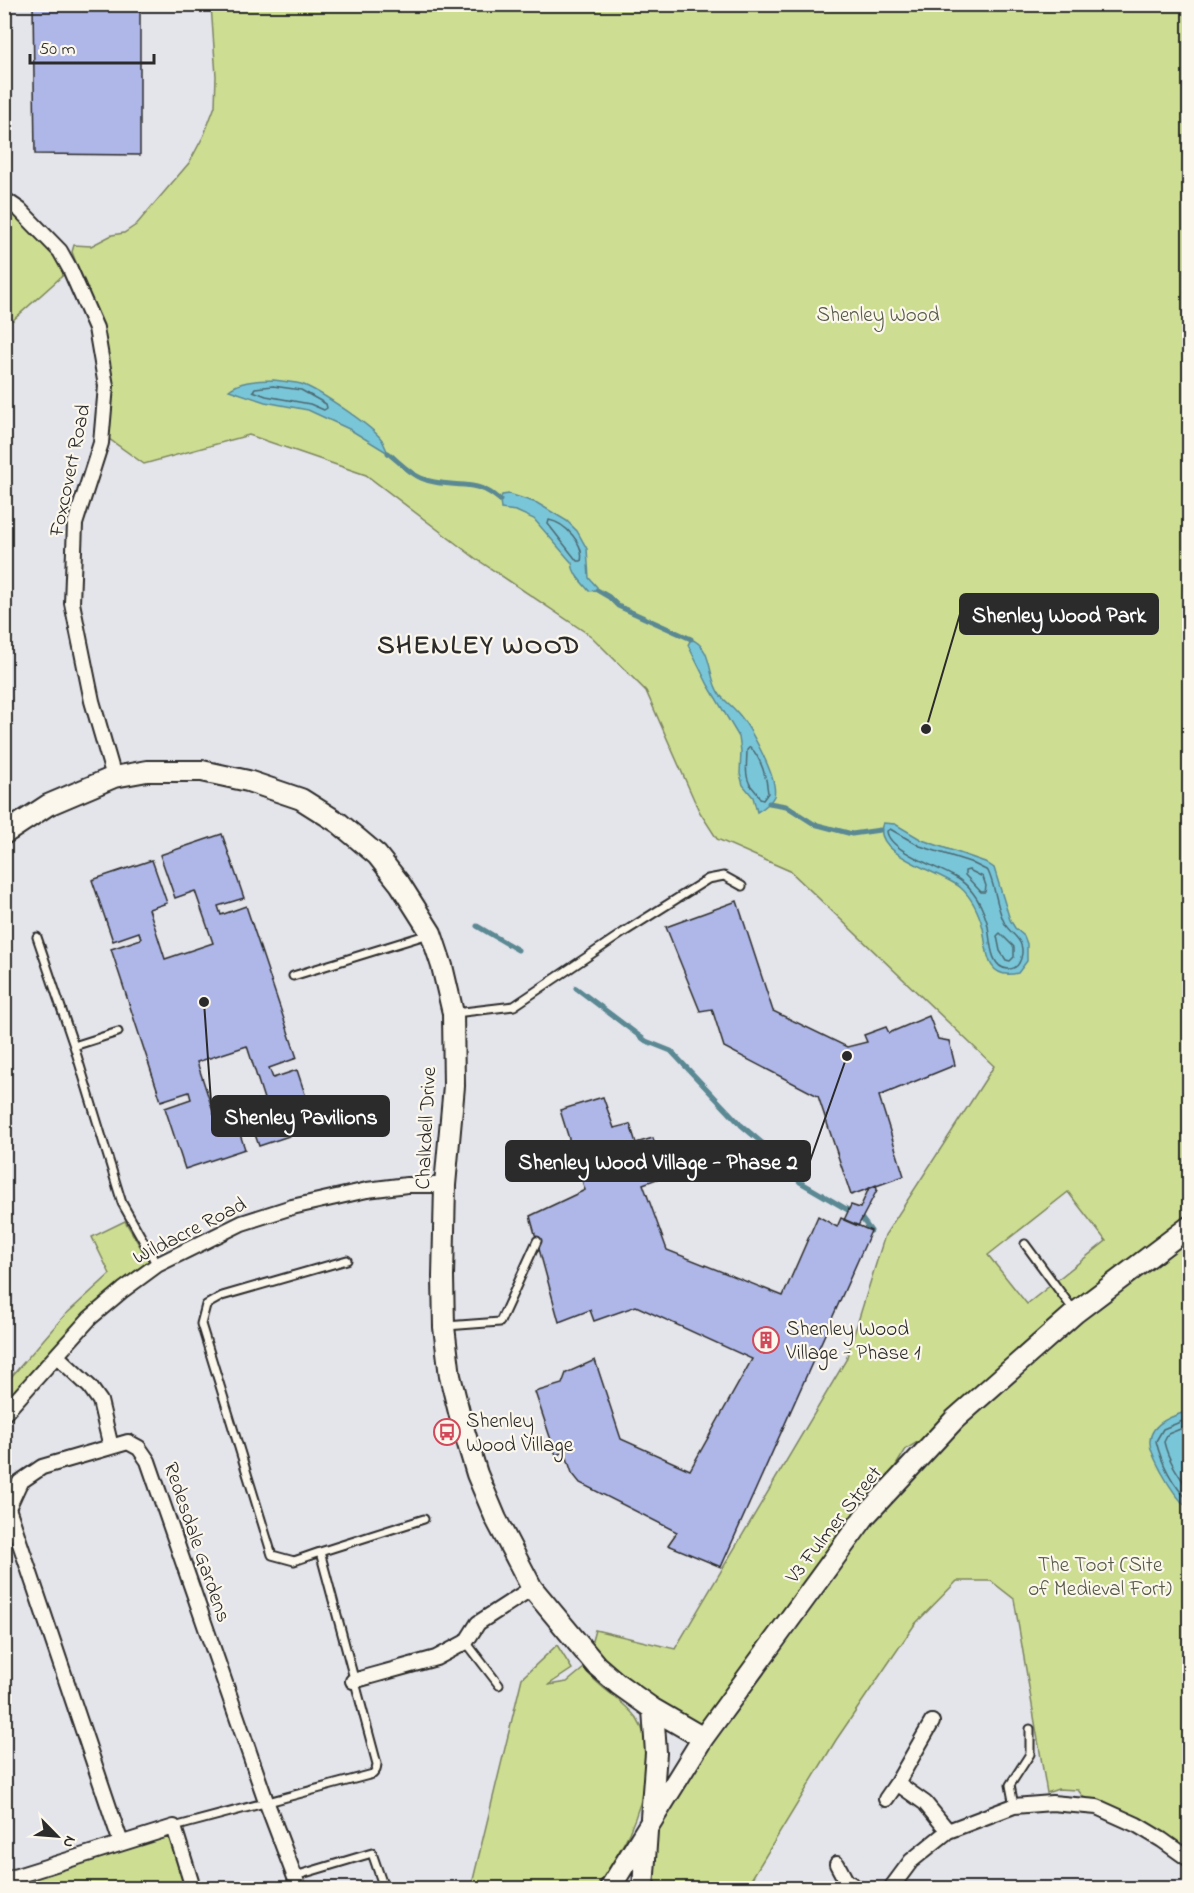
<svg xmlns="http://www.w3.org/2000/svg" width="1194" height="1893" font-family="'Indie Flower',sans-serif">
	<rect width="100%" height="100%" fill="#e4e4eb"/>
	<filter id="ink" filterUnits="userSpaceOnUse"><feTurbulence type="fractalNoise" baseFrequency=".0167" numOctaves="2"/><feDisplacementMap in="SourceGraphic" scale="12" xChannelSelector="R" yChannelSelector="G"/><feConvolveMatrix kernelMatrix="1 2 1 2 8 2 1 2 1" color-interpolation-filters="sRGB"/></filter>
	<g filter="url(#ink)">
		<path fill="#cdde92" stroke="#7c845e" stroke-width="1.5" fill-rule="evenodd" d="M211 5H1189V1226L955 1419 906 1449 866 1514 1064 1333 1189 1240V1860L1137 1825 1119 1809 1085 1799 1078 1790 1058 1789 1047 1793 1014 1599 991 1581H957L915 1624 836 1740 746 1888H643L648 1828 703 1738 588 1655 595 1630 675 1649 846 1360 885 1235 994 1066 790 871 717 839 699 811 646 691 591 636 475 558 366 475 249 435 144 464 105 436 100 325 72 252 74 245 91 246 112 235 124 233 136 225 189 163 204 135 215 106 216 76ZM1068 1192 1106 1241 1027 1304 988 1255Z
			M4 199 70 269 13 320 5 316Z
			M125 1221 153 1268 123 1290 5 1414V1384L63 1317 110 1274 92 1237Z
			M557 1645 572 1669 548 1685 567 1682 584 1668C598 1688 624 1700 637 1719 658 1751 643 1801 629 1833 620 1852 607 1871 596 1888H471L522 1678Z
			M172 1831 189 1888H5L4 1884Z"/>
		<path fill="#7ac6d9" stroke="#5a8893" stroke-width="1.5" d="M273 380C282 381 292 382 301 384 317 389 372 426 382 440 384 444 386 449 388 453L349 429 308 410 265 402 229 390C242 380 258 381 273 380Z
			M509 494 537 503 567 521 577 531 587 549 589 578 597 587V590L589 591C582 582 573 575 572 563L534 519 516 511 501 509 500 500 502 495Z
			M691 639C714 648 707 679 720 695 725 701 732 706 737 712 749 725 779 779 774 796 771 803 764 808 757 812L753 797 743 785 740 774 741 751 739 737 708 685 688 645Z
			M883 823 895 824 922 840 985 862 994 868 1010 920 1015 928 1024 936 1027 944V961L1018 973C985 981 987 949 983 928 979 913 972 898 961 888 943 872 870 855 883 823Z
			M1189 1411H1190L1189 1509C1177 1499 1169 1486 1161 1471 1157 1463 1149 1450 1150 1441 1151 1422 1175 1415 1189 1411Z"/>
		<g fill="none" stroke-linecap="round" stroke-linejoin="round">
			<path stroke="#4b6971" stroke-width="1.5" d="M273 386 301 390 326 404 327 408 324 410 310 404 266 396 253 391 255 388Z
				M549 520C565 523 585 544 581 561H577L548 524Z
				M750 747C761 757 767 779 768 793L763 800 760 799C758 793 755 791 751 786 744 776 747 762 747 750Z
				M890 829 920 846 970 862 988 871C996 888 996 907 1005 924 1009 932 1019 937 1021 945 1023 950 1022 958 1019 963 1017 967 1013 969 1008 969 988 968 991 935 987 922 984 912 980 902 973 893 968 886 961 880 953 876 937 867 888 850 887 831Z
				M969 870 983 877 986 886 985 892H981L965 875V871Z
				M1000 933 1014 947V957L1010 961 1006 960 1000 951 997 936Z
				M1190 1418 1163 1429 1156 1441C1161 1462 1173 1487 1190 1501
				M1190 1425 1168 1434 1164 1442C1168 1460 1179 1476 1190 1491"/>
			<path stroke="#5a8893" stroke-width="5" d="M388 453C398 461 409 473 421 478 442 488 469 480 489 492 493 494 497 498 500 500
				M597 590 609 597 618 606 691 639
				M769 803 786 806 814 824 852 834 880 830
				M477 926 518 950
				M576 988 646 1041 671 1051 739 1123
				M741 1125 774 1153 800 1182 848 1210
				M862 1219 871 1231"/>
		</g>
		<path fill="#aeb7e8" stroke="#2b2b2b" stroke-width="1.5" d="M33 4H140V155L35 154Z
			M222 834 244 898 218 906 221 915 246 906 297 1058 269 1068 273 1078 297 1070 316 1127 259 1146 245 1105 264 1099 247 1046 197 1062 215 1117 232 1111 245 1149 185 1169 165 1108 191 1099 189 1092 161 1101 111 949 141 939 139 932 113 941 92 880 152 860 167 903 149 909 165 959 213 943 195 891 175 898 160 855Z
			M737 901 773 1011 847 1047 867 1042 864 1035 886 1027 889 1033 929 1016 938 1039 949 1041 955 1065 879 1096 904 1176 851 1195 818 1096 724 1047 712 1009 700 1011 666 927Z
			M603 1097 614 1128 630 1124 636 1143 653 1138 665 1176 643 1184 667 1250 783 1296 818 1216 837 1227 841 1218 871 1231 721 1567 668 1545 677 1532 580 1483 572 1473 565 1452 556 1455 535 1392 562 1384 566 1373 595 1360 621 1439 690 1470 752 1359 636 1306 594 1321 590 1310 559 1322 530 1216 585 1190 560 1110Z
			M876 1185 877 1190 858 1226 844 1220 851 1205 860 1208 869 1188Z"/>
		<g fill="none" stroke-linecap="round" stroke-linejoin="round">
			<defs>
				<path id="lane" d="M37 937 74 1046
					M293 976 429 934
					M455 1013 514 1006 624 932 708 879 724 876 742 886
					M118 1032 74 1046 122 1203 157 1265
					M1025 1244 1075 1312
					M446 1326 500 1322 537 1241
					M320 1552 424 1519
					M466 1642 499 1685
					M1014 1806 1010 1785 1030 1754V1729
					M174 1827 373 1774 376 1770 377 1764 320 1552 294 1561 272 1555 201 1324 206 1305 222 1296 347 1260
					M295 1876 372 1853 384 1888"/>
				<path id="street" d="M4 199 20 210 60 251 70 269 96 328 106 386 101 443 75 524 72 603 92 701 114 777
					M57 1356 90 1387 100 1401 111 1447
					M4 1414 90 1318 123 1290 157 1265 242 1223 292 1207 367 1190 407 1185H445
					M353 1681 436 1658 466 1642 478 1623 532 1588
					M897 1783 932 1722
					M886 1799 897 1783 925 1803 948 1831
					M121 1843 8 1508 20 1482 42 1467 128 1442 139 1448 148 1461 266 1801 299 1888
					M837 1864 846 1881 857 1888
					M4 1880 174 1827 193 1888
					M891 1888 911 1861 948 1831 1014 1806 1052 1803 1097 1807 1137 1825 1162 1840 1190 1860"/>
				<path id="secondary" d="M4 834 48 805 114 777 147 771H202L248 781 301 799 339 823 377 855 400 884 431 933 442 966 453 1013 454 1086 445 1185 443 1277 444 1327 450 1376 462 1424 477 1474 496 1519 532 1588 596 1665 618 1684 653 1709 703 1738
					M651 1818 656 1753 653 1709
					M610 1888 703 1738 865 1516 955 1419 1075 1313 1190 1226
					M643 1888 647 1831"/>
			</defs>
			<use href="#lane" stroke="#2b2b2b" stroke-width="11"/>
			<use href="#street" stroke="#2b2b2b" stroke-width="18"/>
			<use href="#secondary" stroke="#2b2b2b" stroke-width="24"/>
			<use href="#lane" stroke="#fbf7ec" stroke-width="7"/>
			<use href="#street" stroke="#fbf7ec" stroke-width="14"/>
			<use href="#secondary" stroke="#fbf7ec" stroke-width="20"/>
		</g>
	</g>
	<defs>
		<symbol id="building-ring" viewBox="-11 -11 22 22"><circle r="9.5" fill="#fbf7ec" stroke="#d1495b" stroke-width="1.5"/><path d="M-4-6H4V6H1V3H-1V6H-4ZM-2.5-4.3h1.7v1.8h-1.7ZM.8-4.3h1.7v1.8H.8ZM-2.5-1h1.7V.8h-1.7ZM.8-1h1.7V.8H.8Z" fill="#d1495b"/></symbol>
		<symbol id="bus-ring" viewBox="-11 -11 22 22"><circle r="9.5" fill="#fbf7ec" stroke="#d1495b" stroke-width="1.5"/><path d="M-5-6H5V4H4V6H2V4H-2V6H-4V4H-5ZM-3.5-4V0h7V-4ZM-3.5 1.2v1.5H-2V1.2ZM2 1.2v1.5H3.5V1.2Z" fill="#d1495b"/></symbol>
	</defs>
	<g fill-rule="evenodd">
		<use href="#building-ring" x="751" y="1325" width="30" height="30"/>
		<use href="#bus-ring" x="432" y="1417" width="30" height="30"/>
	</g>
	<g text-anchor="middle" stroke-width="4.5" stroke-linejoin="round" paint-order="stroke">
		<g font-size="21" fill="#545845" stroke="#fbf7ec">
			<text x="878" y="321">Shenley Wood</text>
			<text x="1100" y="1571">The Toot (Site<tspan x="1100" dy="24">of Medieval Fort)</tspan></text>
		</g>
		<g font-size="21" fill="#2b2b2b" stroke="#fbf7ec">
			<text transform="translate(69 470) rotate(-78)" y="7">Foxcovert Road</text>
			<text transform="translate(425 1128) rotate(-87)" y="7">Chalkdell Drive</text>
			<text transform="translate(189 1230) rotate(-27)" y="7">Wildacre Road</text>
			<text transform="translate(833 1524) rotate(-52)" y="7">V3 Fulmer Street</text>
			<text transform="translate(198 1542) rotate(71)" y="7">Redesdale Gardens</text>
		</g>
		<g font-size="21" fill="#2b2b2b" stroke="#fbf7ec" text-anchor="start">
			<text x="786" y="1335">Shenley Wood<tspan x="786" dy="24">Village - Phase 1</tspan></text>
			<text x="466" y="1427">Shenley<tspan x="466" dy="24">Wood Village</tspan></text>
		</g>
		<g font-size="27" font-weight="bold" letter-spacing="1.5" fill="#2b2b2b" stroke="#fbf7ec">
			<text x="479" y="653">SHENLEY WOOD</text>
		</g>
	</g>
	<path fill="none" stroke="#2b2b2b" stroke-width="2" d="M926 729L960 614M204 1002L212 1116M847 1056L810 1161"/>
	<g fill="#2b2b2b" stroke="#fbf7ec" stroke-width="2">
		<circle cx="926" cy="729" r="6"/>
		<circle cx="204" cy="1002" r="6"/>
		<circle cx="847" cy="1056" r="6"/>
	</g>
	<g fill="#2b2b2b" stroke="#2b2b2b" stroke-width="2">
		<rect x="960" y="594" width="198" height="40" rx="6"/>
		<rect x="212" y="1096" width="177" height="40" rx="6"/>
		<rect x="506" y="1141" width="304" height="40" rx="6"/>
	</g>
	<g font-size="22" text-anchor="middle" font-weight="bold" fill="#fff">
		<text x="1059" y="622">Shenley Wood Park</text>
		<text x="301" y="1124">Shenley Pavilions</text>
		<text x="658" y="1169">Shenley Wood Village - Phase 2</text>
	</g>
	<rect width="1194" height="1893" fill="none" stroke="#fbf7ec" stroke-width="24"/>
	<rect x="12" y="12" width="1170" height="1869" fill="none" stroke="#2b2b2b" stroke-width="2" filter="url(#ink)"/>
	<g transform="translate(57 1836) rotate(115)" stroke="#fbf7ec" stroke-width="4.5" paint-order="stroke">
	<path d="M0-4.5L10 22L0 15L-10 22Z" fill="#2b2b2b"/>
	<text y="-9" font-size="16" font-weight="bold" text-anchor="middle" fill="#2b2b2b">N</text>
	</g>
	<path d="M30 54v9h124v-9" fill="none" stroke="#2b2b2b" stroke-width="3"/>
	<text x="39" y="54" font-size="18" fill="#2b2b2b" stroke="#fbf7ec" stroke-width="4.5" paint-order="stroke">50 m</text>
</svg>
